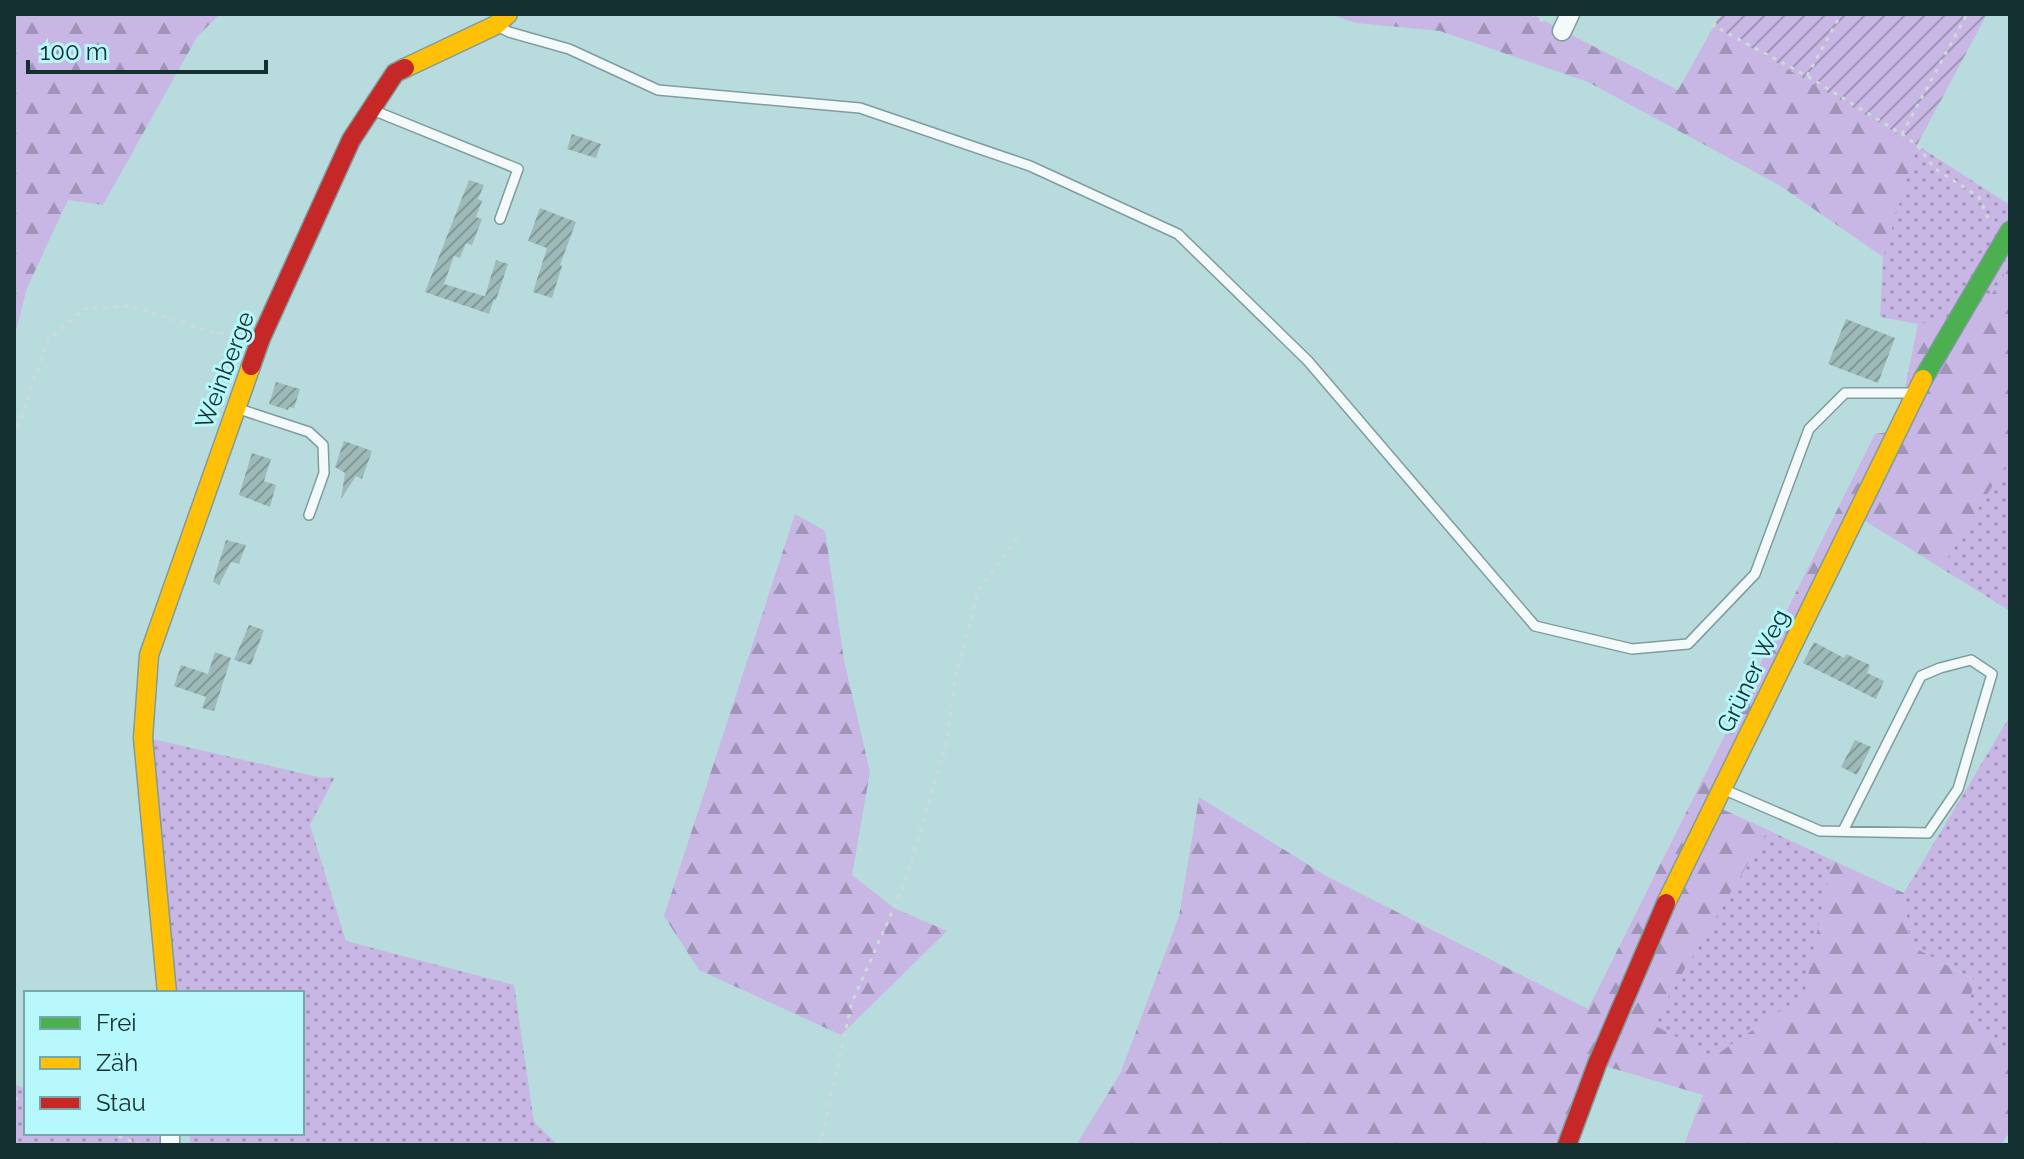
<svg xmlns="http://www.w3.org/2000/svg" width="2024" height="1159" font-family="Raleway,sans-serif">
	<defs>
		<pattern id="grass-dots" width="8" height="8" patternUnits="userSpaceOnUse" patternTransform="scale(2)"><rect width="8" height="8" fill="#c8b6e4"/><path d="M2 2h.1M6 6h.1" fill="none" stroke="#a194b9" stroke-width="1.8" stroke-linecap="round"/></pattern>
		<pattern id="forest-firs" width="22" height="20" patternUnits="userSpaceOnUse" patternTransform="scale(2)"><rect width="22" height="20" fill="#c8b6e4"/><path d="M5 1l3.5 6h-7zM16 11l3.5 6h-7z" fill="#a194b9"/></pattern>
		<pattern id="garden-furrows" width="10" height="10" patternUnits="userSpaceOnUse" patternTransform="scale(2)"><rect width="10" height="10" fill="#c8b6e4"/><path d="M-1 1l2-2M0 10L10 0M9 11l2-2" fill="none" stroke="#a194b9"/></pattern>
		<pattern id="building-hatch" width="6" height="6" patternUnits="userSpaceOnUse" patternTransform="scale(2)"><rect width="6" height="6" fill="#9ebab8"/><path d="M-1 1l2-2M0 6l6-6M5 7l2-2" fill="none" stroke="#809896"/></pattern>
	</defs>
	<rect width="100%" height="100%" fill="#b8dcde"/>
	<path fill="url(#grass-dots)" d="M1917 145 2010 205V266L1975 320 1918 324 1880 317 1883 257Z
		M2010 458V611L1941 568Z
		M2010 716V1052L1966 1021 1973 979 1910 945 1904 893Z
		M139 736 323 778 335 777 310 825 346 941 514 985 534 1122 558 1145H191L189 1133H302V993H172Z
		M1768 830 1832 860 1805 995 1713 1057 1652 1024Z
		M14 1084 26 1089V1133H149L178 1145H14Z"/>
	<path fill="url(#forest-firs)" d="M14 14H220L197 37 103 205 68 200 27 288 14 338Z
		M1330 14H1531L1678 90 1714 26 1917 145 1883 257 1779 185 1588 82 1440 31 1356 23Z
		M2010 266V458L1941 568 1862 519 1722 809 1768 830 1652 1024 1713 1057 1804 995 1832 860 1904 893 1910 945 1974 980 1966 1021 2010 1052V1131L2001 1145H1684L1703 1095 1598 1064 1561 1145H1083L1078 1142 1121 1072 1179 916 1199 797 1328 877 1588 1009 1875 434 1896 431 1918 324 1975 320Z
		M795 514 825 531 844 660 870 772 852 875 894 908 947 931 841 1035 699 970 664 916Z"/>
	<path fill="url(#garden-furrows)" d="M1720 14H1987L1917 145 1714 26Z"/>
	<path fill="url(#building-hatch)" d="M572 134 601 144 596 158 567 149Z
		M469 180 484 185 478 199 482 201 476 217 482 219 472 245 466 243 460 258 454 256 444 284 494 299 489 314 425 292Z
		M540 208 576 222 560 265 562 266 552 298 533 292 547 248 528 241Z
		M496 260 508 264 496 300 485 296Z
		M1846 319 1895 338 1878 383 1828 364Z
		M276 382 300 389 294 408 289 407 288 410 269 404Z
		M344 441 372 451 362 479 356 476 341 499 345 473 335 467Z
		M252 453 271 459 264 481 276 485 270 507 239 495Z
		M226 540 246 545 239 564 231 562 219 585 213 582Z
		M249 625 264 630 251 665 234 660Z
		M1814 642 1844 658 1846 654 1870 665 1867 673 1884 681 1876 699 1803 663Z
		M215 652 231 658 214 711 202 708 206 697 174 686 181 665 208 674Z
		M1855 740 1871 747 1857 775 1841 767Z"/>
	<g fill="none" stroke-linecap="round" stroke-linejoin="round">
		<defs>
			<path id="lane" d="M499 27 509 32 569 49 658 90 860 108 1030 166 1178 234 1308 361 1535 626 1632 649 1688 644 1755 574 1809 429 1845 393H1912
				M375 111 518 169 500 219
				M239 409 309 432 323 445 324 473 309 515
				M1725 790 1820 831 1928 833 1958 789 1992 674 1971 660 1940 668 1921 676 1843 831"/>
			<path id="street" d="M1562 31 1570 14
				M170 1133V1145"/>
			<path id="fast" d="M1923 379 2010 231"/>
			<path id="slow" d="M405 68 496 25 508 14
				M1666 903 1923 379
				M167 993 143 738 149 655 251 366"/>
			<path id="jam" d="M251 366 261 338 351 140 395 73 405 68
				M1567 1145 1597 1064 1666 903"/>
		</defs>
		<use href="#lane" stroke="#7f9c9e" stroke-width="12"/>
		<use href="#street" stroke="#7f9c9e" stroke-width="21"/>
		<use href="#fast" stroke="#7f9c9e" stroke-width="21"/>
		<use href="#slow" stroke="#7f9c9e" stroke-width="21"/>
		<use href="#jam" stroke="#7f9c9e" stroke-width="21"/>
		<path stroke="#cdd9da" stroke-width="3" stroke-dasharray="4 6" stroke-linecap="butt" d="M1531 14 1548 24
			M1720 14 1714 26 1807 76 1902 134 1917 145 1934 168 1979 197 1987 216 1993 222
			M1807 76 1841 14
			M1902 134 1967 14
			M14 437 48 340 84 309 130 306 212 332 241 335
			M14 1098 26 1102
			M109 1133 142 1145
			M820 1145 852 1002 904 885 947 742 955 680 978 591 1019 535"/>
		<use href="#lane" stroke="#f4fafa" stroke-width="9"/>
		<use href="#street" stroke="#f4fafa" stroke-width="18"/>
		<use href="#fast" stroke="#4caf50" stroke-width="18"/>
		<use href="#slow" stroke="#ffc107" stroke-width="18"/>
		<use href="#jam" stroke="#c62828" stroke-width="18"/>
	</g>
	<g text-anchor="middle" stroke-width="6" stroke-linejoin="round" paint-order="stroke">
		<g font-size="24" fill="#153031" stroke="#b6f8fb">
			<text transform="translate(225 370) rotate(-69)" y="8">Weinberge</text>
			<text transform="translate(1753 671) rotate(-64)" y="8">Grüner Weg</text>
		</g>
	</g>
	<rect width="2024" height="1159" fill="none" stroke="#153031" stroke-width="32"/>
	<rect x="24" y="991" width="280" height="144" fill="#b6f8fb" stroke="#76a8aa" stroke-width="2"/>
	<rect x="40" y="1017" width="40" height="12" fill="#4caf50" stroke="#76a8aa" stroke-width="2"/>
	<text x="96" y="1031" font-size="24" fill="#153031">Frei</text>
	<rect x="40" y="1057" width="40" height="12" fill="#ffc107" stroke="#76a8aa" stroke-width="2"/>
	<text x="96" y="1071" font-size="24" fill="#153031">Zäh</text>
	<rect x="40" y="1097" width="40" height="12" fill="#c62828" stroke="#76a8aa" stroke-width="2"/>
	<text x="96" y="1111" font-size="24" fill="#153031">Stau</text>
	<path d="M28 60v12h238v-12" fill="none" stroke="#153031" stroke-width="4"/>
	<text x="40" y="60" font-size="24" fill="#153031" stroke="#b6f8fb" stroke-width="6" paint-order="stroke">100 m</text>
</svg>
